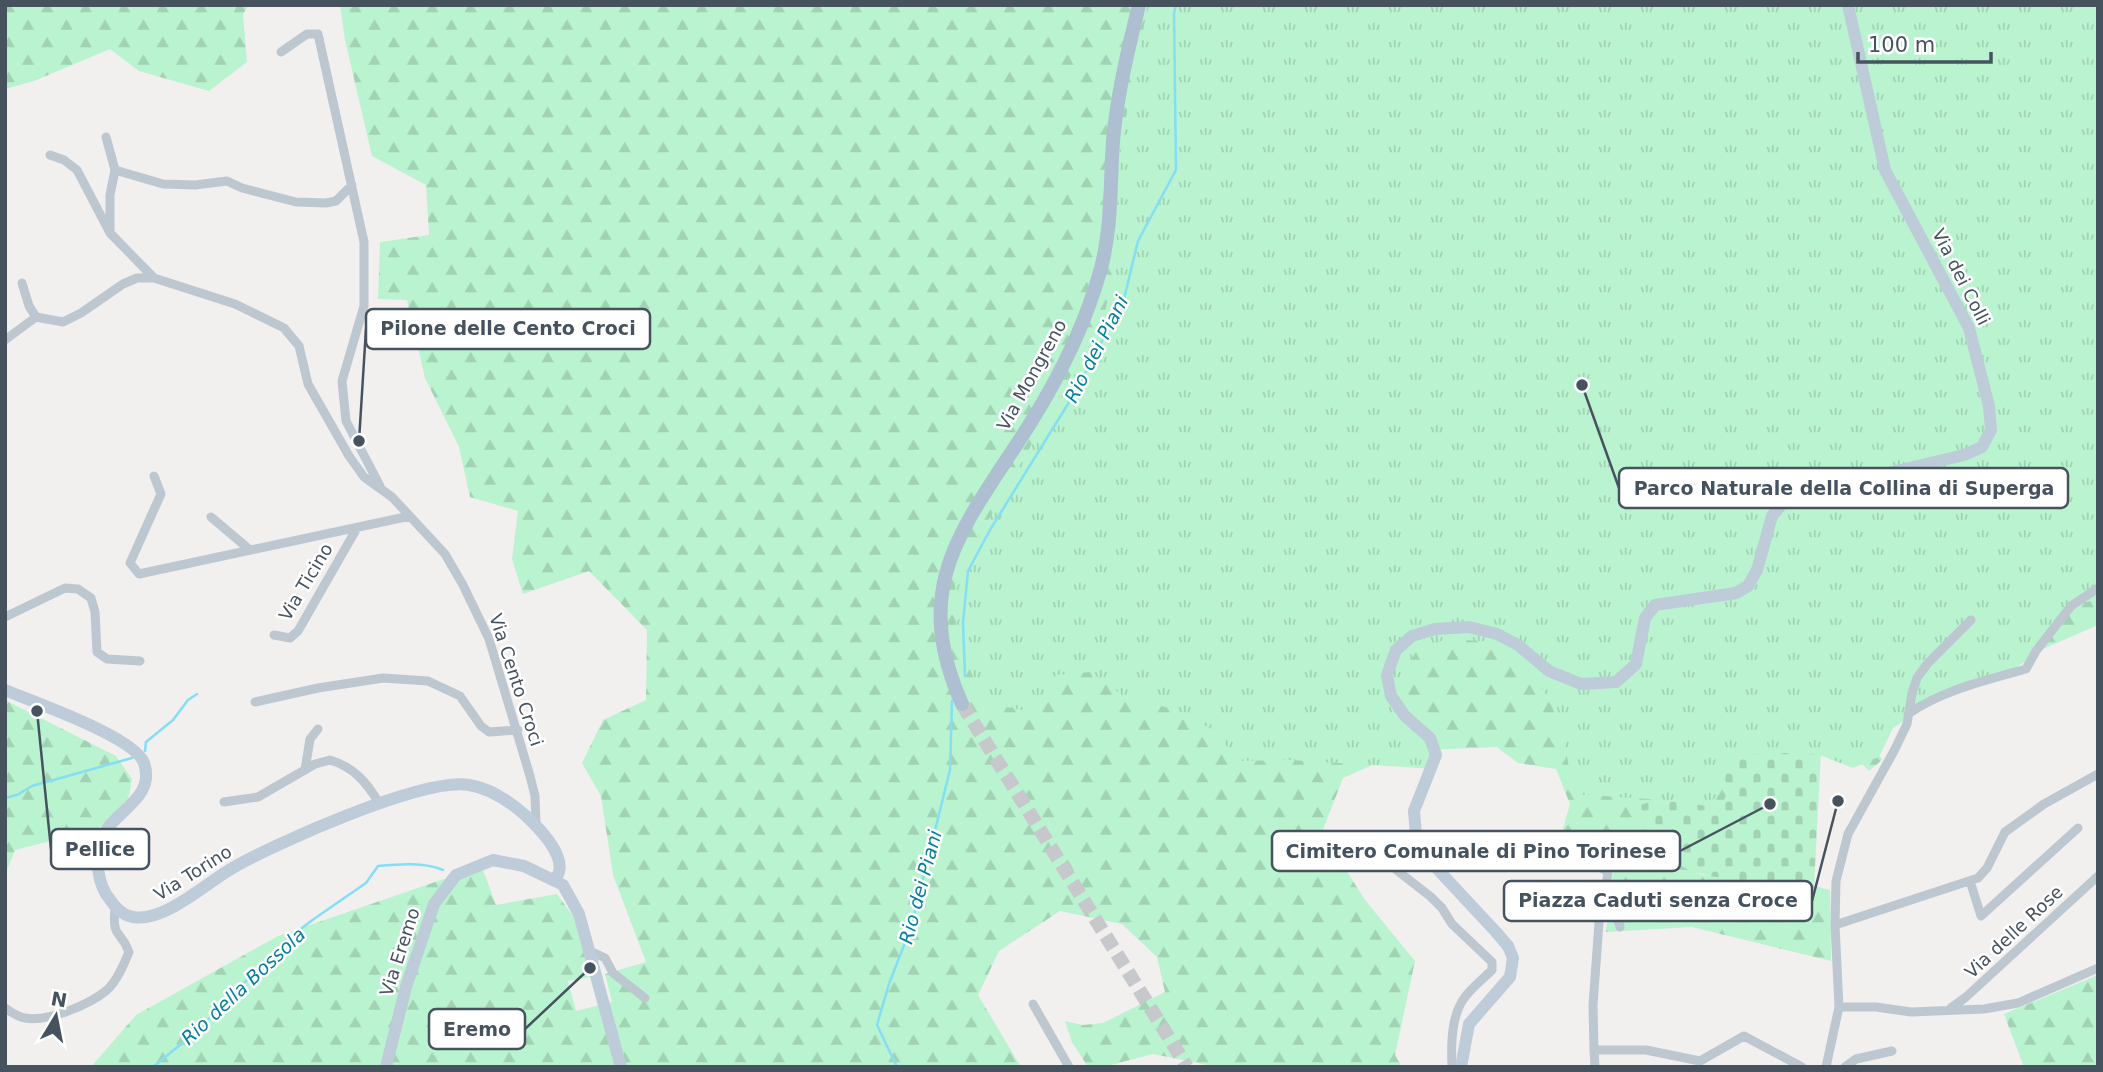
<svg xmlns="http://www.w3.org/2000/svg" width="2103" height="1072" font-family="'DejaVu Sans',sans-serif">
	<defs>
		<pattern id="forest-firs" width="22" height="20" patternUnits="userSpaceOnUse" patternTransform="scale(1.75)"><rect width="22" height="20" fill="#baf3cf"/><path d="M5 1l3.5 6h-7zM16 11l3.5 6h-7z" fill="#a1d2b4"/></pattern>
		<pattern id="cemetery-stones" width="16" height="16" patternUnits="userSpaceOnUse" patternTransform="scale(1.75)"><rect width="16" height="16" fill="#baf3cf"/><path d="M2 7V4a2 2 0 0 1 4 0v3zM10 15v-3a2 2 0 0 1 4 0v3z" fill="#a1d2b4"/></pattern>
		<pattern id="park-tufts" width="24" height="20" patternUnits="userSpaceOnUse" patternTransform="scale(1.75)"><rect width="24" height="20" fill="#baf3cf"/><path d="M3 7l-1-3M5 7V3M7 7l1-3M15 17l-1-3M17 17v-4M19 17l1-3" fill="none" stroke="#a1d2b4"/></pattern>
	</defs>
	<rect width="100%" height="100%" fill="#f2efef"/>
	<path fill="url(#forest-firs)" d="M5 5H249L243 14 247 62 209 91 139 71 110 49 34 81 5 89Z
		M340 5H2098V625L1946 691 1862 721 1882 760 1869 771 1848 749 1821 752 1720 782 1727 794 1720 808 1655 801 1641 832 1666 845 1679 864 1702 875 1814 886 1830 890 1831 961 1692 927 1606 932 1613 870 1581 859 1559 843 1570 804 1556 769 1518 763 1497 747 1404 751 1343 778 1322 832 1365 900 1415 961 1395 1055 1402 1067H1217L1153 1054 1103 1067H1088L1072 1042 1065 1021 1083 1025 1103 1023 1165 992 1157 957 1122 924 1060 911 999 951 978 995 1021 1067H91L136 1015 278 936 441 880 483 870 496 905 557 894 575 919 590 977 568 981 576 1011 612 1002 605 974 646 962 613 875 601 796 582 763 603 720 646 700 647 630 589 571 523 594 512 559 518 511 470 497 459 447 425 378 407 300 378 299 380 242 429 235 426 185 372 156 345 40Z
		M5 700 116 756 132 779 128 800 98 829 15 850 5 875Z
		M2098 975V1067H2024L2004 1014Z"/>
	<path fill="url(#cemetery-stones)" d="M1717 741 1821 752 1814 886C1783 883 1702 882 1680 865 1673 859 1671 848 1663 843 1649 834 1632 831 1635 810 1648 793 1699 806 1720 808L1727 794 1720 782Z"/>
	<path fill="url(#park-tufts)" d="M1148 5H2098V600L2073 604 2026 661 2003 676 1942 696 1893 728 1879 757 1853 768 1817 754 1784 753 1741 755 1726 770 1722 790 1710 803 1573 794 1565 743 1551 703 1527 664 1502 643 1453 639 1424 644 1401 670 1402 706 1429 732 1435 769 1290 760 1240 761 1211 729 1179 711 1122 695 1091 672 1056 675 1040 699 1028 711 983 703 956 633 955 579 1103 319 1116 268 1118 171 1126 117Z"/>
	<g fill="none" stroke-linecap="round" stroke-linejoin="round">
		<path stroke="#84def4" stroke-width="2.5" d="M965 676 963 623 968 571 990 530 1076 391 1124 299 1138 241 1176 170 1174 13 1176 5
			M145 751 146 742 173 720 188 700 197 694
			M5 798 17 795 32 786 132 758
			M153 1067 196 1032 283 943 311 921 366 883 378 866C399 864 424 862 443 870
			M897 1067 877 1025 889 984 911 927 950 770 952 701"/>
		<path stroke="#c7c8cb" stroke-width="14" stroke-dasharray="14 7" stroke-linecap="butt" d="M962 704 1187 1067"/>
		<path stroke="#bcc7d0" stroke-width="9" d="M281 52 307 34H318L364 242V306L342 381 346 421 380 486
			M106 137 115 170
			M50 155 64 160 77 170 110 233 154 278 235 304 284 328 299 346 308 384 349 456 364 477 392 497 445 554 463 585 489 639 530 776 535 796 536 824
			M110 231V195L115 170 163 184 195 185 227 181 242 188 296 202 326 203 336 201 352 185
			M22 283 29 306 36 317 63 322 81 313 123 284 137 278H154
			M5 340 36 317
			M154 476 161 494 130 563 139 574 410 516
			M211 517 250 550
			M5 617 65 588 78 589 91 598 95 612 97 652 107 659 140 661
			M274 635 290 638 298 631 357 528
			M255 702 318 688 383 678 428 681 460 696 481 726 489 732 518 730
			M1908 714C1943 690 1986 680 2026 669L2036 651 2071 606 2098 588
			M305 770 310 739 318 729
			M224 802 258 797 315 764 330 760C354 767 367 783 379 803
			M1555 842 1569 854 1608 871 1604 903
			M1385 861 1431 897 1442 908 1452 924 1492 962V970C1483 979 1472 987 1465 997 1451 1015 1451 1045 1452 1067
			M1970 881 1981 916 2078 828
			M1835 925 1978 878 1987 868 2005 832 2044 804 2098 774
			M590 951 605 958 613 973 645 998
			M1033 1004 1069 1067
			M1839 1007H1876L1911 1012 1984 1009 2018 1003 2098 968
			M5 1008C11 1012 18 1017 25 1018 48 1022 89 1005 107 990 117 981 124 964 129 952 120 928 112 940 115 908
			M1951 1008 1966 997 2098 876
			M1594 1050 1593 1005 1600 909 1604 903H1610L1615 909 1620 927
			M1595 1067 1594 1050H1646L1700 1061 1744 1036 1802 1067
			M1826 1067 1839 1007 1835 925 1836 881 1848 834 1894 751 1907 724 1912 693 1917 678 1928 663 1971 620
			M1845 1067 1856 1059 1892 1051"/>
		<path stroke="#becbd8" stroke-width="12" d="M5 690C33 702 135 737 144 763 154 792 127 806 111 824 95 842 94 873 106 894 113 904 120 915 133 917 163 923 205 884 231 869 273 844 424 777 469 785 490 788 509 801 525 815 537 826 564 853 559 872 558 875 556 877 555 881L563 885
			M563 885 579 914 621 1067
			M386 1067 406 987 434 904 456 875 493 860 524 866 555 881
			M1461 1067 1469 1024 1510 977 1513 958 1508 946 1496 932 1429 860 1416 835 1414 811 1436 755 1430 738 1405 716 1391 696 1387 675 1396 650 1412 636 1435 629 1469 627 1497 634 1518 645 1549 671 1581 684 1616 682 1636 664 1645 618 1655 605 1736 593 1748 586 1757 570 1772 516 1782 504 1863 479 1964 455 1982 447 1991 430 1989 406 1969 328 1885 170 1848 5"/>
		<path stroke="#adbfd1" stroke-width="14" d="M962 704C907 580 968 523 1031 422 1061 374 1086 323 1101 268 1112 227 1110 183 1113 141 1117 95 1128 50 1139 5"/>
	</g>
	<g text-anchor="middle" stroke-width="5" stroke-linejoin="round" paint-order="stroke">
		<g font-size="18" fill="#46535f" stroke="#fff">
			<text transform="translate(1961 277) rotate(63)" y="6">Via dei Colli</text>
			<text transform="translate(1032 375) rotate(-61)" y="6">Via Mongreno</text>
			<text transform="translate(306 582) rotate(-59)" y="6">Via Ticino</text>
			<text transform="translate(516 680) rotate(72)" y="6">Via Cento Croci</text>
			<text transform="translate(193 873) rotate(-32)" y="6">Via Torino</text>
			<text transform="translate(2014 932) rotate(-43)" y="6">Via delle Rose</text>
			<text transform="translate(400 952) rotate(-72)" y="6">Via Eremo</text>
		</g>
		<g font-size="19" font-style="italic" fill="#03809e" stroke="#fff">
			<text transform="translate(1096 349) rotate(-63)" y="7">Rio dei Piani</text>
			<text transform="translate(920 887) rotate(-75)" y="7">Rio dei Piani</text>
			<text transform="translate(243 986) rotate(-43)" y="7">Rio della Bossola</text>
		</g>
	</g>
	<path fill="none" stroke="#46535f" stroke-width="2.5" d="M359 441L366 329M1582 385L1619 488M37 711L51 849M1770 804L1680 851M1838 801L1812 901M590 968L525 1029"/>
	<g fill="#46535f" stroke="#fff" stroke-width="2.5">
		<circle cx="359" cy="441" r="7"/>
		<circle cx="1582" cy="385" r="7"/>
		<circle cx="37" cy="711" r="7"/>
		<circle cx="1770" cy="804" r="7"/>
		<circle cx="1838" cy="801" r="7"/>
		<circle cx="590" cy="968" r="7"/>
	</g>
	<g fill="#fff" stroke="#46535f" stroke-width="2.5">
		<rect x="366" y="309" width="284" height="40" rx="7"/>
		<rect x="1619" y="468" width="449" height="40" rx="7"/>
		<rect x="51" y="829" width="98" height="40" rx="7"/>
		<rect x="1272" y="831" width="408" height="40" rx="7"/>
		<rect x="1504" y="881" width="308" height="40" rx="7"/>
		<rect x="429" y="1009" width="96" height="40" rx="7"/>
	</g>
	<g font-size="19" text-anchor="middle" font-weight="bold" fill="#46535f">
		<text x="508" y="335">Pilone delle Cento Croci</text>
		<text x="1844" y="495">Parco Naturale della Collina di Superga</text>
		<text x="100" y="856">Pellice</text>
		<text x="1476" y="858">Cimitero Comunale di Pino Torinese</text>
		<text x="1658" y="907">Piazza Caduti senza Croce</text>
		<text x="477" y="1036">Eremo</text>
	</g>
	<rect width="2103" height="1072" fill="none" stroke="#46535f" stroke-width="14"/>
	<g transform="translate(56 1016) rotate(10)" stroke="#ffffff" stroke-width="5" paint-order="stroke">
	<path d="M0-5L12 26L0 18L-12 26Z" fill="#46535f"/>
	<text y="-10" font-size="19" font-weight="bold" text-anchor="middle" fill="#46535f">N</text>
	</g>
	<path d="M1858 52v10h133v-10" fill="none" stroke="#46535f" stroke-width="3.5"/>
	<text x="1868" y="52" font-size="21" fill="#46535f" stroke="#ffffff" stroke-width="5" paint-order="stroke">100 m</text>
</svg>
